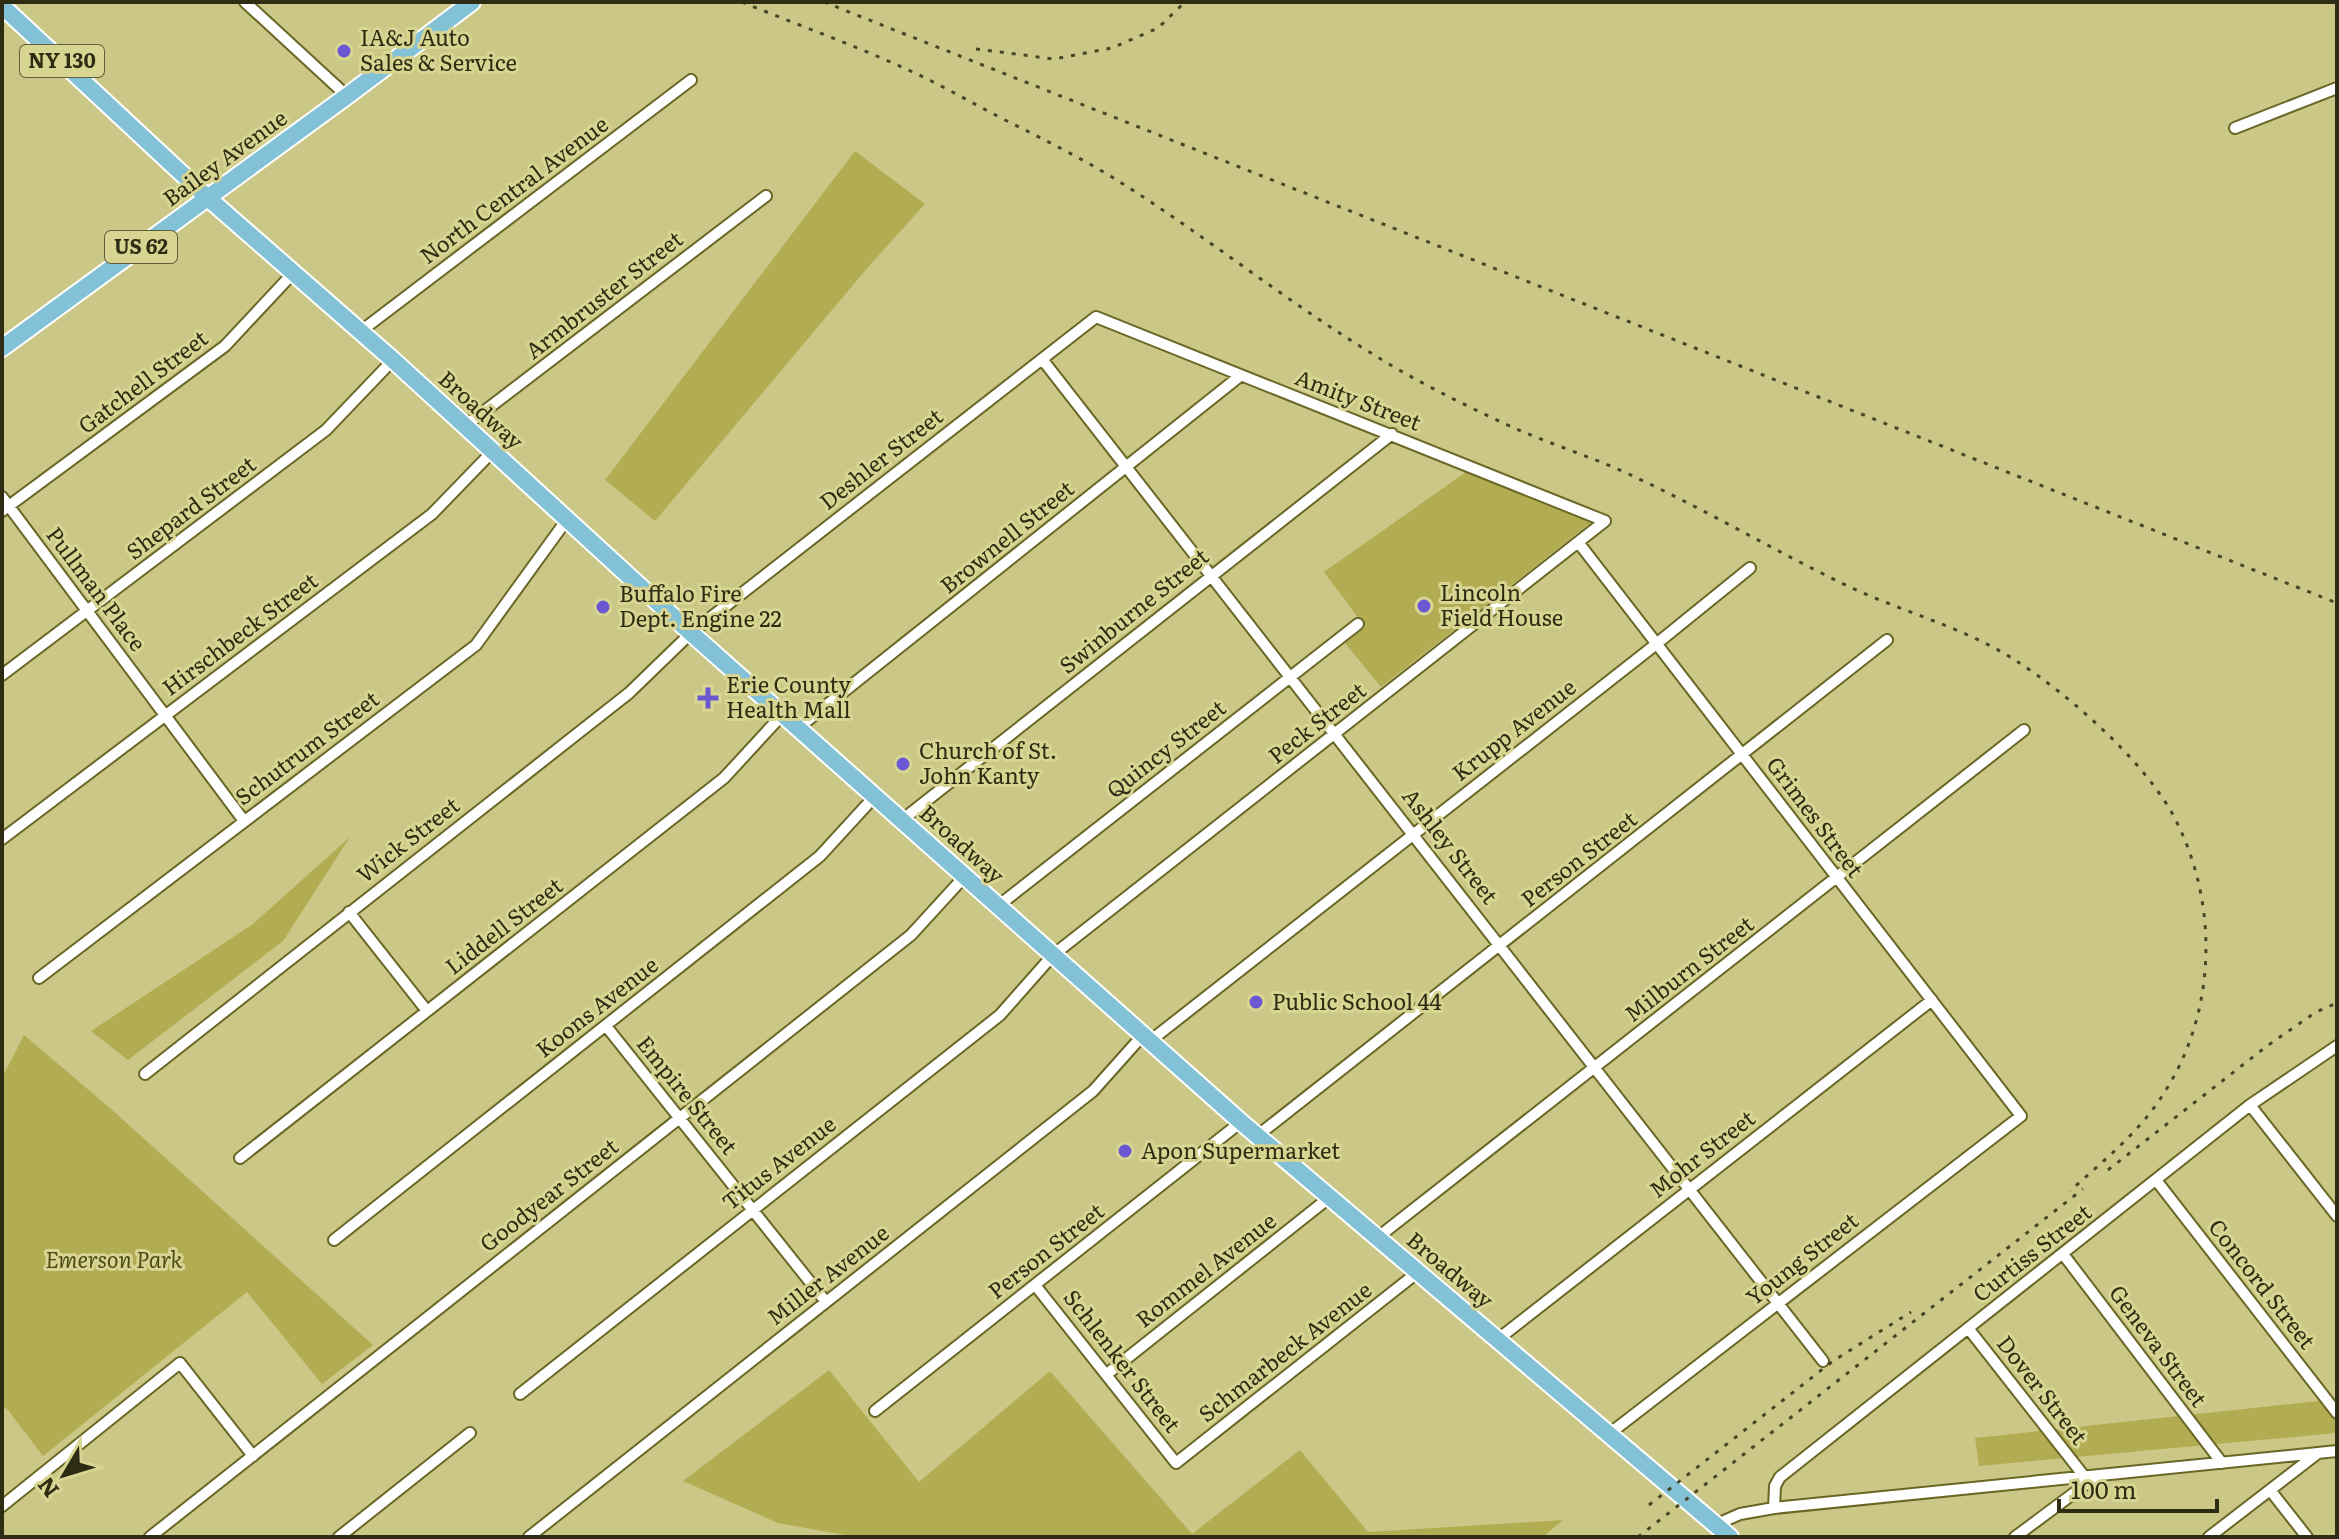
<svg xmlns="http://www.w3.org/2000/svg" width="2339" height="1539" font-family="Literata,serif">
	<rect width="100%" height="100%" fill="#cbc887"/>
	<path fill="#b2ad53" d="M855 151 925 204 869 266 655 521 605 480Z
		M1466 472 1593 521 1381 687 1345 643 1365 627 1324 572Z
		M350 837 283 941 128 1060 91 1031 253 924Z
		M24 1035 111 1109 373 1345 322 1384 247 1292 43 1456 7 1409 2 1407V1078Z
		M829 1370 919 1482 1050 1371 1192 1534 1300 1450 1368 1532 1563 1520 1543 1537H856L778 1523 683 1481Z
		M2337 1399V1433L1979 1466 1975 1438Z"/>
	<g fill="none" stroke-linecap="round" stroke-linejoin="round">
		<defs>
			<path id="street" d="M245 2 347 96
				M2235 128 2337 88
				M361 331 691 80
				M1042 359 1823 1361
				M465 426 766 196
				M2 497 244 821
				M2 511 225 346 295 271
				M1578 542 2021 1116 1609 1434
				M2 675 326 430 393 360
				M798 728 1240 376
				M902 820 1392 434
				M2 839 432 514 493 451
				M998 906 1358 624
				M349 912 427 1011
				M39 978 476 645 568 518
				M606 1026 826 1302
				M1150 1041 1650 649 1750 568
				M145 1074 629 693 691 633 1096 317 1605 521 1053 955 1000 1015 520 1394
				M2250 1105 2337 1216
				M1257 1136 1887 640
				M240 1158 724 778 782 715
				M2156 1180 2337 1413
				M1377 1238 2024 730
				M334 1240 820 856 875 796
				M2063 1254 2222 1463
				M1035 1285 1176 1463 1418 1272
				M1968 1328 2084 1476
				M1497 1340 1932 1000
				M1107 1374 1330 1197
				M875 1411 1241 1122
				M2270 1490 2307 1537
				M2 1506 180 1363 253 1456
				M1774 1508 1775 1486 1780 1477 2250 1105 2337 1046
				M1715 1525 1740 1514 1774 1508 2337 1451
				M150 1537 911 935 965 876
				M339 1537 470 1433
				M529 1537 1093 1091 1143 1035
				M2015 1537 2097 1476
				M2209 1537 2318 1453"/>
			<path id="primary" d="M2 6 208 198 393 360 691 633 1241 1122 1730 1537
				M2 348 347 96 472 2"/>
		</defs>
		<use href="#street" stroke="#6a6626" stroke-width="14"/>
		<use href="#primary" stroke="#fff" stroke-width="20"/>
		<use href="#street" stroke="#fff" stroke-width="10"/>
		<use href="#primary" stroke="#83c1d6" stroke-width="16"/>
		<path stroke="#494626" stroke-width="3" stroke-dasharray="4 8" stroke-linecap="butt" d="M742 2C800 26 860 47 917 74 951 90 984 110 1019 127 1053 144 1088 162 1120 182 1218 244 1307 318 1408 375 1444 395 1483 414 1521 431 1559 447 1600 460 1637 478 1710 512 1780 554 1852 588 1906 613 1965 628 2015 660 2069 695 2140 757 2172 813 2219 899 2218 1010 2164 1093 2140 1132 2103 1161 2070 1191
			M824 2 2337 603
			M976 49 1054 59 1112 48 1158 28 1185 2
			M2108 1170 2267 1046 2316 1012 2337 1003
			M1649 1505 1833 1361 1911 1312
			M1638 1537 2083 1189"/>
	</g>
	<g fill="#6a57d1" stroke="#d8d593" stroke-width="3">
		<circle cx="344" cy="51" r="8"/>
		<circle cx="1424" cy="606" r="8"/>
		<circle cx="603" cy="607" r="8"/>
		<path d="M704 686h8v8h8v8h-8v8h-8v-8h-8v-8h8z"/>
		<circle cx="903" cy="764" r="8"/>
		<circle cx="1256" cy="1002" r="8"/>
		<circle cx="1125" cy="1151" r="8"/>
	</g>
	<g text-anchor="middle" stroke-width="6" stroke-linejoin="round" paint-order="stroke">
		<g fill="#d8d593" stroke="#615f39" stroke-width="2">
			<rect x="20" y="45" width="84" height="32" rx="6"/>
			<rect x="105" y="231" width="72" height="32" rx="6"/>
		</g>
		<g font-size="20" font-weight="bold" fill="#2e2c12">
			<text x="62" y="68">NY 130</text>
			<text x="141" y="254">US 62</text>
		</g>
		<g font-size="22" fill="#2e2c12" stroke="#d8d593" text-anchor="start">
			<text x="360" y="46">IA&amp;J Auto<tspan x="360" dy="25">Sales &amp; Service</tspan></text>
			<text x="1440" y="601">Lincoln<tspan x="1440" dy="25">Field House</tspan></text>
			<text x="619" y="602">Buffalo Fire<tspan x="619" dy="25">Dept. Engine 22</tspan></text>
			<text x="726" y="693">Erie County<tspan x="726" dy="25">Health Mall</tspan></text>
			<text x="919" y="759">Church of St.<tspan x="919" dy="25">John Kanty</tspan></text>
			<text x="1272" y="1010">Public School 44</text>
			<text x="1141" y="1159">Apon Supermarket</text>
		</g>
		<g font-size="22" fill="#2e2c12" stroke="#d8d593">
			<text transform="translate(225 158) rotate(-36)" y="8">Bailey Avenue</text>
			<text transform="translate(514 190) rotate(-37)" y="8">North Central Avenue</text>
			<text transform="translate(604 295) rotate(-38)" y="8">Armbruster Street</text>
			<text transform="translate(143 382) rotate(-37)" y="8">Gatchell Street</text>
			<text transform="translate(1358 400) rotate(21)" y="8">Amity Street</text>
			<text transform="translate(481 410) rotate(42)" y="8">Broadway</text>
			<text transform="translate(881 459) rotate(-38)" y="8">Deshler Street</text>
			<text transform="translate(191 508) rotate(-37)" y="8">Shepard Street</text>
			<text transform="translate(1007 537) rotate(-39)" y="8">Brownell Street</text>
			<text transform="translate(96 589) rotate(53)" y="8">Pullman Place</text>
			<text transform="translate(1134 611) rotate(-39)" y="8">Swinburne Street</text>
			<text transform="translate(240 634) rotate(-37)" y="8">Hirschbeck Street</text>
			<text transform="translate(1317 723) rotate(-38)" y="8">Peck Street</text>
			<text transform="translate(1514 730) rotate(-38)" y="8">Krupp Avenue</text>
			<text transform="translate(307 748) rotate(-37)" y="8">Schutrum Street</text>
			<text transform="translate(1166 749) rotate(-38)" y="8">Quincy Street</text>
			<text transform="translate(1815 817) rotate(53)" y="8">Grimes Street</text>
			<text transform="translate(408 840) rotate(-38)" y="8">Wick Street</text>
			<text transform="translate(962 844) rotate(42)" y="8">Broadway</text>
			<text transform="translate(1450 846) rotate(52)" y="8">Ashley Street</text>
			<text transform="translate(1579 859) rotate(-38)" y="8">Person Street</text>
			<text transform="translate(504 926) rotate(-38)" y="8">Liddell Street</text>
			<text transform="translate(1689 969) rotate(-38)" y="8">Milburn Street</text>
			<text transform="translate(597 1007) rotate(-38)" y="8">Koons Avenue</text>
			<text transform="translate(687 1095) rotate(51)" y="8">Empire Street</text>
			<text transform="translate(1702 1154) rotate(-38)" y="8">Mohr Street</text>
			<text transform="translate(779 1163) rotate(-38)" y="8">Titus Avenue</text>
			<text transform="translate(549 1195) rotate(-38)" y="8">Goodyear Street</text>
			<text transform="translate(1046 1251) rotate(-38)" y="8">Person Street</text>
			<text transform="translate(2032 1253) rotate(-38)" y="8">Curtiss Street</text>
			<text transform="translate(1802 1259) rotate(-38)" y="8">Young Street</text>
			<text transform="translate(1206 1270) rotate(-38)" y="8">Rommel Avenue</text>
			<text transform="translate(1450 1270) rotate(40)" y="8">Broadway</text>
			<text transform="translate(828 1275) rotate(-38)" y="8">Miller Avenue</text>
			<text transform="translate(2262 1284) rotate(52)" y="8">Concord Street</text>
			<text transform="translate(2158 1346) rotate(53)" y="8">Geneva Street</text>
			<text transform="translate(1285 1352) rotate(-38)" y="8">Schmarbeck Avenue</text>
			<text transform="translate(1122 1361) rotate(52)" y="8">Schlenker Street</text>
			<text transform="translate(2042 1390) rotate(52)" y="8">Dover Street</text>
		</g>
		<g font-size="22" font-style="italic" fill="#4e4b15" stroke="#d8d593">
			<text x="114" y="1268">Emerson Park</text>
		</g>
	</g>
	<rect width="2339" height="1539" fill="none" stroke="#2e2c12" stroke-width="8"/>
	<g transform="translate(64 1475) rotate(232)" stroke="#d8d593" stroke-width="6" paint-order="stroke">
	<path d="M0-6L14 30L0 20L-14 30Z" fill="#2e2c12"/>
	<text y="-12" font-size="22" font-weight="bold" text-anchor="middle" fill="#2e2c12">N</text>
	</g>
	<path d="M2059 1499v12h158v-12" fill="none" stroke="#2e2c12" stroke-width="4"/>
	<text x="2071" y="1499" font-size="24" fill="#2e2c12" stroke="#d8d593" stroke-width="6" paint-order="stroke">100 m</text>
</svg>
